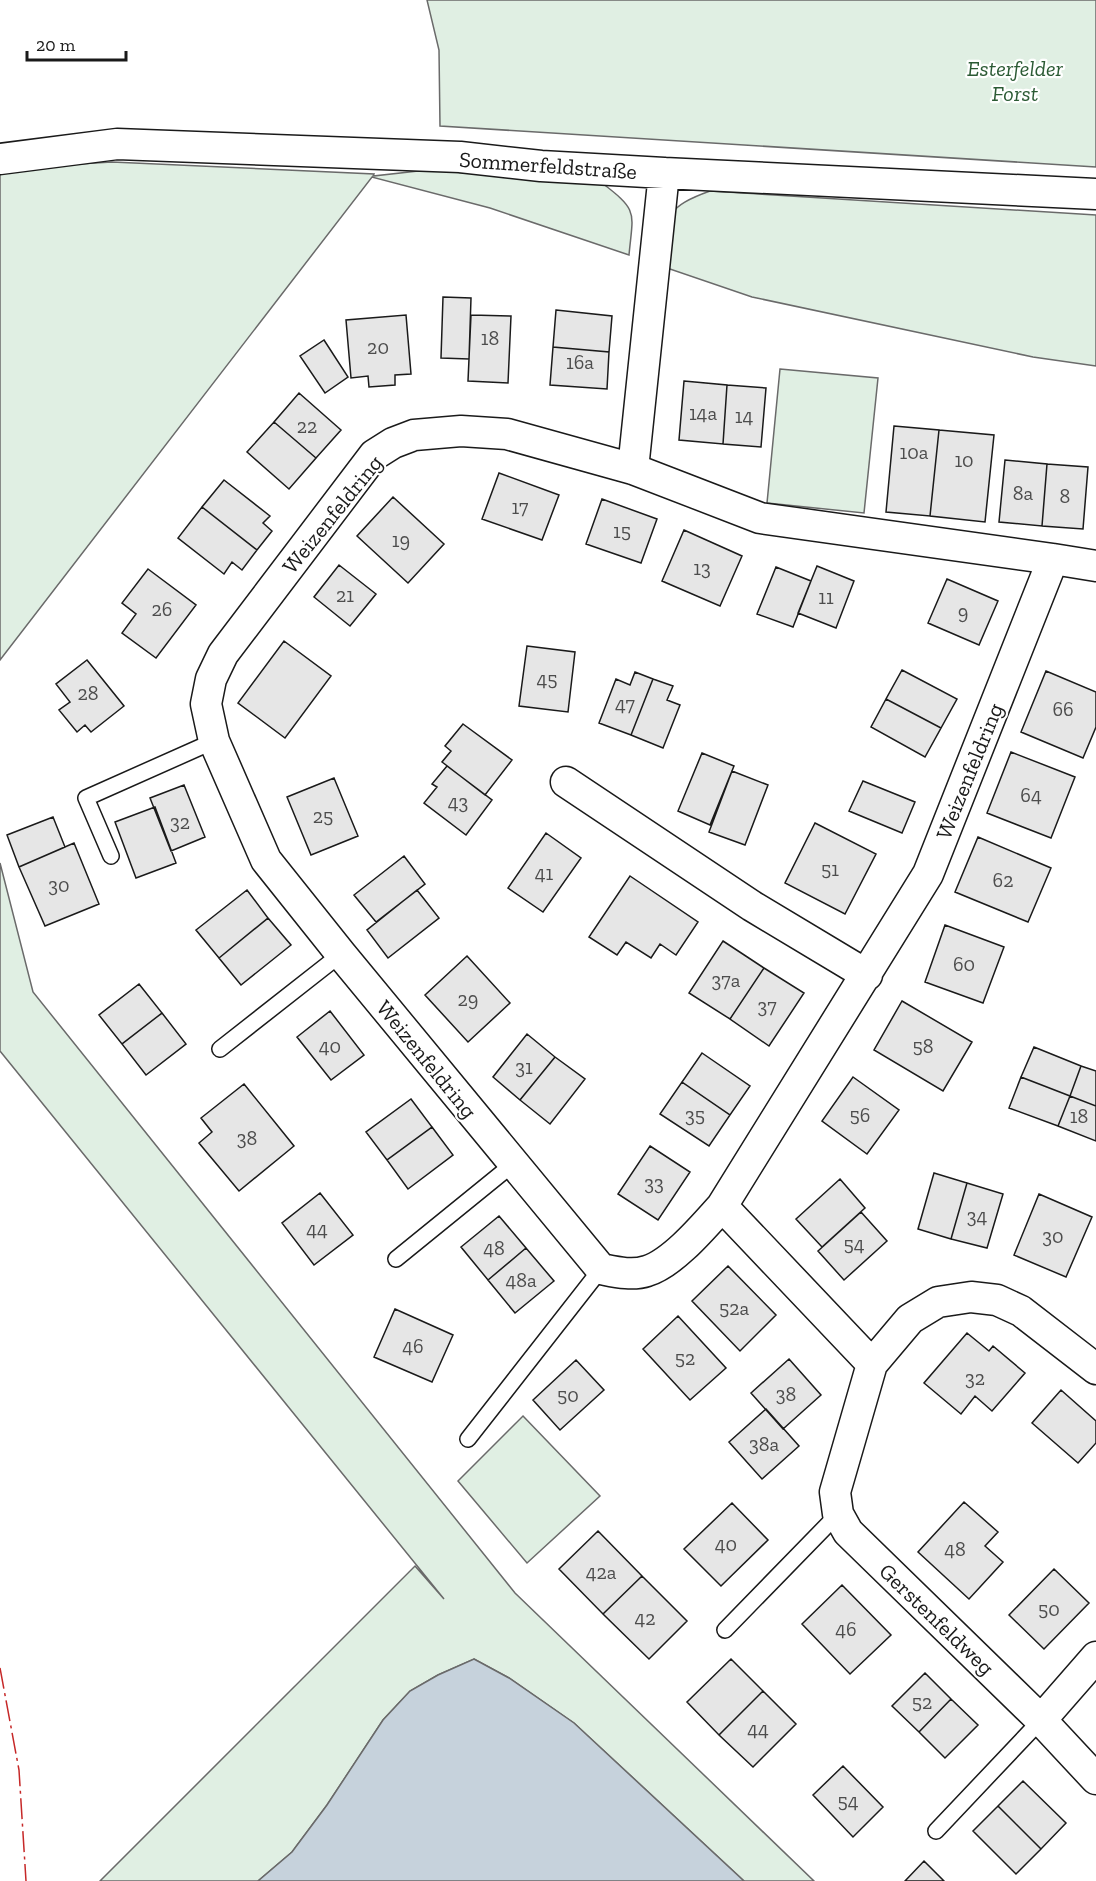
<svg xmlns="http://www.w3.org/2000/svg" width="1096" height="1881" font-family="'Zilla Slab',serif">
	<rect width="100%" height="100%" fill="#fff"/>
	<path fill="#e0efe3" stroke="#6a6a6a" stroke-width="1.5" d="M427 0H1096V167L440 126 439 50Z
		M112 162 374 174 373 176 427 170 602 183C639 211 633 212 629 255L490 208 372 177 0 660V173L27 167Z
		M710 191 1096 215V366L1033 357 752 297 664 267C667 219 660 209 710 191Z
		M780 369 878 378 864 513 767 503Z
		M0 863 33 992 515 1593 814 1881H744L574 1723 509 1678 474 1659 438 1675 410 1691 383 1720 327 1805 292 1852 258 1881H100L415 1566 444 1599 0 1051Z
		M523 1416 600 1496 527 1563 458 1481Z"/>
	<path fill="#c6d2dc" stroke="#6a6a6a" stroke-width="1.5" d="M474 1659 509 1678 574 1723 744 1881H258L292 1852 327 1805 383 1720 410 1691 438 1675Z"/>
	<path fill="#e6e6e6" stroke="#1a1a1a" stroke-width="1.5" d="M443 297 471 298 469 359 441 358Z
		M556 310 612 316 609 352 553 347Z
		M406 315 411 374 395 375V385L369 387 368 376 351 378 346 320Z
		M471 315 511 316 508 383 468 381Z
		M324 340 348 377 325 393 300 356Z
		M553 347 609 352 607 389 550 385Z
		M684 381 727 385 723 444 679 440Z
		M727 385 766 388 761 447 723 444Z
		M299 393 341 430 316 458 274 422Z
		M274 422 316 458 289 489 247 452Z
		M894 426 939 430 930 516 886 512Z
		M939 430 994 435 985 522 930 516Z
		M1005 460 1047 464 1042 526 999 522Z
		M1047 464 1088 467 1083 529 1042 526Z
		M499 473 559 495 542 540 482 519Z
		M224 480 270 516 263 523 272 531 257 550 202 507Z
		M393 497 444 544 408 583 357 536Z
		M602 499 657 519 641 563 586 544Z
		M202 507 257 550 242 570 232 562 224 574 178 538Z
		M684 530 742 556 720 606 662 581Z
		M339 565 376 594 350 626 314 597Z
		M817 566 854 581 836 628 798 613Z
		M776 567 811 581 793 627 757 614Z
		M148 569 196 605 156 658 122 633 136 614 122 603Z
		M947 579 998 601 979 645 928 623Z
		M284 641 331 676 285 738 238 703Z
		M527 646 575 652 568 712 519 706Z
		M87 660 124 706 91 732 85 725 77 732 59 710 70 702 56 684Z
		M902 670 957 699 941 728 886 699Z
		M1046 671 1096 692V727L1083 758 1021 732Z
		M635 672 653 679 631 735 599 723 616 679 630 685Z
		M653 679 673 686 667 700 680 705 663 748 631 735Z
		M886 699 941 728 925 757 871 727Z
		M463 724 512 760 485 795 442 762 451 751 445 746Z
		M1011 752 1075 777 1051 838 987 813Z
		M702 753 734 766 710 825 678 811Z
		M447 766 492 800 466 835 424 803 437 787 432 784Z
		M732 771 768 785 745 845 709 832Z
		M334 778 358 836 311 855 287 797Z
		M863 781 915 802 902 833 849 811Z
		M184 785 205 837 171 851 150 798Z
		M155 807 176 863 136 878 115 822Z
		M53 817 65 847 19 867 7 835Z
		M815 823 876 854 845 914 785 883Z
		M546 833 581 858 543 912 508 888Z
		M978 837 1051 868 1028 922 955 892Z
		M74 843 99 904 45 926 19 867Z
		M404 856 425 884 376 922 354 895Z
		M630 876 698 922 676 955 660 944 651 958 626 942 617 955 589 937Z
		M247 890 268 918 219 958 196 930Z
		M417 890 439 918 388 958 367 930Z
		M268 918 291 945 241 985 219 958Z
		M945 925 1004 947 983 1003 925 982Z
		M723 941 764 968 730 1019 689 993Z
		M467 956 510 1003 468 1042 425 995Z
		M764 968 804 993 769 1046 730 1019Z
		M139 984 162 1013 122 1044 99 1015Z
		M902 1001 972 1042 943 1091 874 1050Z
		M330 1011 364 1055 331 1080 297 1037Z
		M162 1013 186 1044 146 1075 122 1044Z
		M527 1034 555 1057 520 1100 493 1077Z
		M1034 1047 1081 1066 1070 1096 1021 1077Z
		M702 1053 750 1086 730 1115 682 1082Z
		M555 1057 585 1079 550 1124 520 1100Z
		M1081 1066 1096 1071V1106L1070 1096Z
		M853 1077 899 1110 867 1154 822 1121Z
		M1021 1077 1070 1096 1058 1126 1009 1108Z
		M682 1082 730 1115 709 1146 660 1114Z
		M244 1084 294 1146 239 1191 199 1143 212 1132 201 1118Z
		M1070 1096 1096 1106V1141L1058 1126Z
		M411 1099 432 1127 387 1160 366 1132Z
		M432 1127 453 1155 408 1189 387 1160Z
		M650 1146 690 1172 658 1220 618 1194Z
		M934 1173 967 1183 951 1239 918 1229Z
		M840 1179 865 1208 822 1247 796 1219Z
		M967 1183 1003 1194 987 1248 951 1239Z
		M320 1193 353 1235 314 1265 282 1223Z
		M1039 1194 1092 1217 1066 1277 1014 1255Z
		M861 1212 887 1241 844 1280 818 1251Z
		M499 1216 526 1248 488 1280 461 1247Z
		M526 1248 554 1281 515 1313 488 1280Z
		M728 1266 776 1315 740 1351 692 1301Z
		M395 1309 453 1335 432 1382 374 1357Z
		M678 1316 726 1368 690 1400 643 1349Z
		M967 1333 989 1351 993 1346 1025 1373 992 1411 975 1396 961 1414 924 1383Z
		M789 1359 821 1395 783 1429 751 1393Z
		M576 1360 604 1390 560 1430 533 1400Z
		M1061 1390 1096 1421V1443L1078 1463 1032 1423Z
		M766 1409 799 1446 762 1479 729 1442Z
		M964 1502 998 1532 985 1546 1003 1562 969 1599 918 1552Z
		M732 1503 768 1540 721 1586 684 1549Z
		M598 1531 642 1576 603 1614 559 1569Z
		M1054 1569 1089 1603 1044 1649 1009 1615Z
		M642 1576 687 1621 649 1659 603 1614Z
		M842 1585 891 1635 850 1674 802 1624Z
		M731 1659 763 1691 719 1735 687 1702Z
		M925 1673 951 1699 919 1732 892 1706Z
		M763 1691 796 1724 753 1767 719 1735Z
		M951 1699 978 1725 945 1758 919 1732Z
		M843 1766 883 1807 853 1837 813 1795Z
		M1023 1781 1066 1823 1041 1849 998 1806Z
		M998 1806 1041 1849 1016 1874 973 1831Z
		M924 1861 944 1881H905Z"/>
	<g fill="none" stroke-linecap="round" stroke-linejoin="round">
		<defs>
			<path id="lane" d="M111 856 86 798 214 741
				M220 1049 341 954
				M396 1259 513 1164
				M468 1439 601 1269
				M725 1630 838 1514
				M936 1831 1041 1720"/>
			<path id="street" d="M0 159 117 144 460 157 541 166 664 173 1096 194
				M633 469 664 173
				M1053 559 928 874 722 1206C704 1226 673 1263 647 1271 632 1276 616 1272 601 1269L341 954 266 860 214 741 206 704 211 679 223 654 374 455 393 443 414 435 461 431 507 434 633 469 760 518 1053 559 1096 566
				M566 782 752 906 867 975
				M722 1206 872 1364
				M1096 1369 1021 1311 997 1300 971 1297 938 1302 910 1319 872 1364 835 1492 838 1514 848 1532 1041 1720 1096 1779
				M1041 1720 1096 1657"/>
		</defs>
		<use href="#lane" stroke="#1a1a1a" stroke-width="18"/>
		<use href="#street" stroke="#1a1a1a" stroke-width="33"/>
		<use href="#lane" stroke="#fff" stroke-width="15"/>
		<use href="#street" stroke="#fff" stroke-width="30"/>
		<path stroke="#c62828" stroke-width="1.5" stroke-dasharray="21 4.5 3 4.5" stroke-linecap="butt" d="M0 1668 19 1770 26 1881"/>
	</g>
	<g text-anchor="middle" stroke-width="4.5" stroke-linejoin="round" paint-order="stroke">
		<g font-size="20" fill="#4d4d4d">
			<text x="490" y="345">18</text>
			<text x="378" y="354">20</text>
			<text x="580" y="369">16a</text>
			<text x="703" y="420">14a</text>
			<text x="744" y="423">14</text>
			<text x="307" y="433">22</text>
			<text x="914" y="459">10a</text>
			<text x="964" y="467">10</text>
			<text x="1023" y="500">8a</text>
			<text x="1065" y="503">8</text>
			<text x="520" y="514">17</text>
			<text x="622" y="538">15</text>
			<text x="401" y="547">19</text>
			<text x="702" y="575">13</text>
			<text x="345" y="602">21</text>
			<text x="826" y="604">11</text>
			<text x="162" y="616">26</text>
			<text x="963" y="619">9</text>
			<text x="547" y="686">45</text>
			<text x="88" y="700">28</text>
			<text x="625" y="711">47</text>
			<text x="1063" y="716">66</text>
			<text x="1031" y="802">64</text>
			<text x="458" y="809">43</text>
			<text x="323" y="823">25</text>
			<text x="180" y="829">32</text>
			<text x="830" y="876">51</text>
			<text x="544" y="880">41</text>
			<text x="1003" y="887">62</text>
			<text x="59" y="892">30</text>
			<text x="964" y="971">60</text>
			<text x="726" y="987">37a</text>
			<text x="468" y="1006">29</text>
			<text x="767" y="1013">37</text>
			<text x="330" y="1053">40</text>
			<text x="923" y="1053">58</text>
			<text x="524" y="1074">31</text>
			<text x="695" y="1122">35</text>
			<text x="860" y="1122">56</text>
			<text x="1079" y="1123">18</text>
			<text x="247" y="1145">38</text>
			<text x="654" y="1190">33</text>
			<text x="977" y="1223">34</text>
			<text x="317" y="1236">44</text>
			<text x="1053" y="1243">30</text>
			<text x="854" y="1251">54</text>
			<text x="494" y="1255">48</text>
			<text x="521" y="1287">48a</text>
			<text x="734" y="1315">52a</text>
			<text x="413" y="1353">46</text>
			<text x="685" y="1365">52</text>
			<text x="975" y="1385">32</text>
			<text x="786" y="1401">38</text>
			<text x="568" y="1402">50</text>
			<text x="764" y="1451">38a</text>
			<text x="726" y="1551">40</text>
			<text x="955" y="1556">48</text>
			<text x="601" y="1579">42a</text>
			<text x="1049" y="1616">50</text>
			<text x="645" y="1625">42</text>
			<text x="846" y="1636">46</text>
			<text x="922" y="1709">52</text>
			<text x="758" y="1736">44</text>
			<text x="848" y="1808">54</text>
		</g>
		<g font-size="22" font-style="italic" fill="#2b5a34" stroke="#fff">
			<text x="1015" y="76">Esterfelder<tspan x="1015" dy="25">Forst</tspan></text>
		</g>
		<g font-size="22" fill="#1a1a1a" stroke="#fff">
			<text transform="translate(548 165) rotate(4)" y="8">Sommerfeldstraße</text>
			<text transform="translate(332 514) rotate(-51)" y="8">Weizenfeldring</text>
			<text transform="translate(969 771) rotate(-68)" y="8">Weizenfeldring</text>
			<text transform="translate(427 1059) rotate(51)" y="8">Weizenfeldring</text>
			<text transform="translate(937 1619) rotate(44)" y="8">Gerstenfeldweg</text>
		</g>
	</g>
	<path d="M27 51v9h99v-9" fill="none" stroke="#1a1a1a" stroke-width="3"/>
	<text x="36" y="51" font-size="18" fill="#1a1a1a" stroke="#ffffff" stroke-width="4.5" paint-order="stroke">20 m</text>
</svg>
